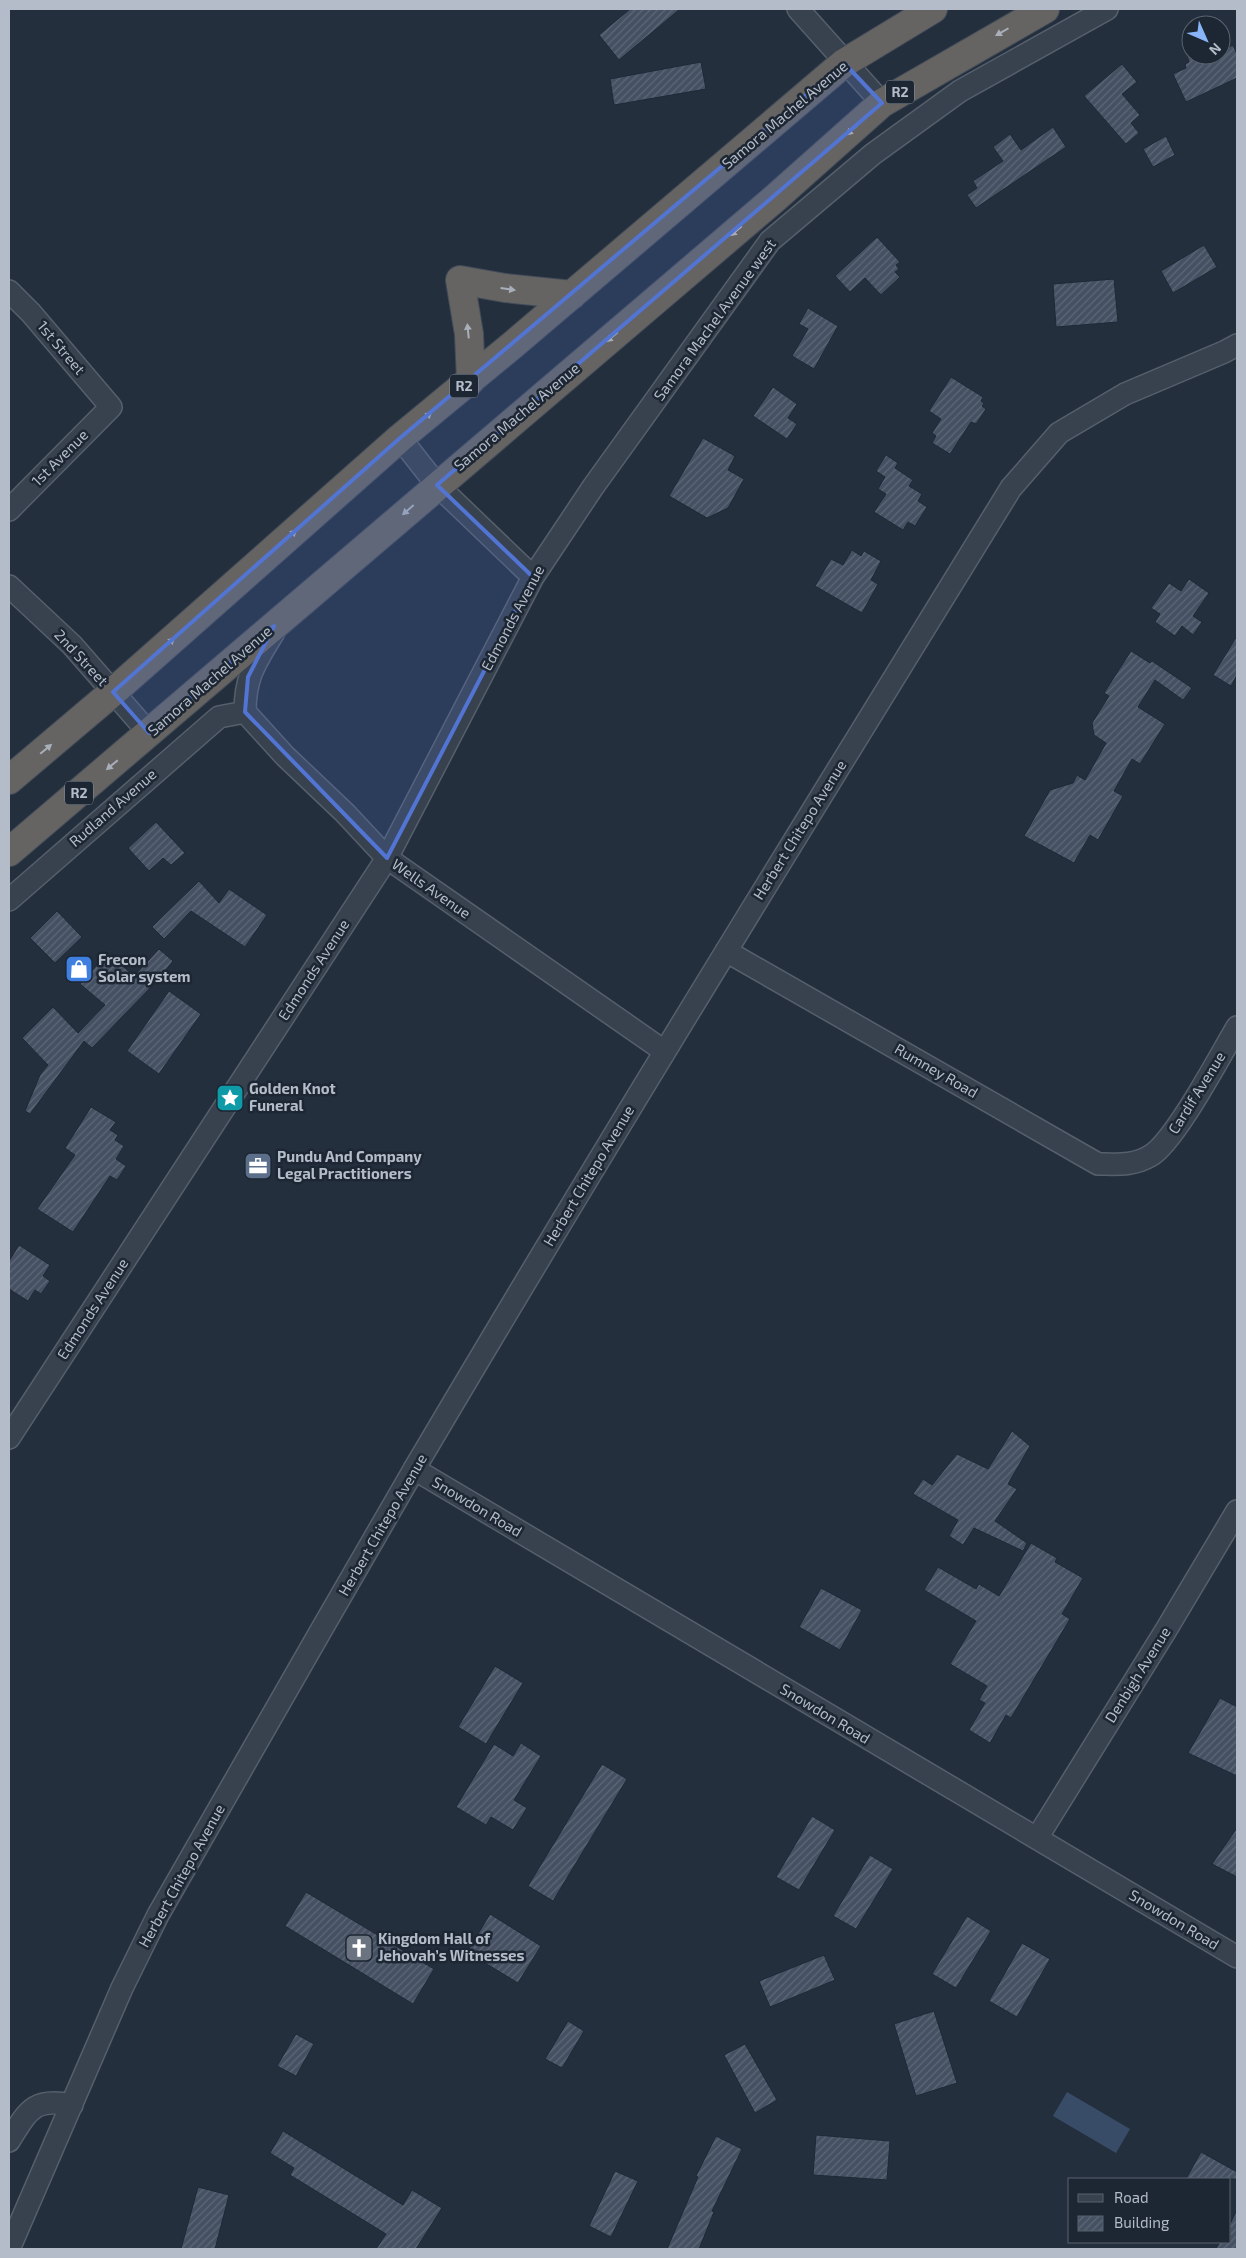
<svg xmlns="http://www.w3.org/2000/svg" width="1246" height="2258" font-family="'Exo 2',sans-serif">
	<defs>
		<pattern id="building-hatch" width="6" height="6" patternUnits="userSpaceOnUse" patternTransform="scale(1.25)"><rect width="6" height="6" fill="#455162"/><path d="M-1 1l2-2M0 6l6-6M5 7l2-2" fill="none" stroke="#5d6877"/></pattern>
	</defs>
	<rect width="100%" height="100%" fill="#242f3e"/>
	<path fill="#394c67" d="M1067 2092 1130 2129 1116 2153 1053 2116Z"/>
	<path fill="url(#building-hatch)" stroke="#1f2835" d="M630 9H680L619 60 599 35Z
		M1233 45 1237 54V78L1186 102 1173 74 1186 68 1185 64 1189 62 1187 55H1221V51Z
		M701 62 706 89 614 105 610 79Z
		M1122 64 1137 82 1122 94 1140 115 1131 123 1139 133 1126 144 1084 96Z
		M1053 127 1066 147 976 208 967 195 977 188 973 181 1003 161 993 147 1010 134 1021 150Z
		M1166 136 1175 155 1153 167 1143 149Z
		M877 237 900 262 896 265 899 269 895 272 900 277 881 295 865 278 850 292 835 276Z
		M1204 245 1217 267 1173 293 1161 271Z
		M1114 279 1118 322 1056 327 1053 284Z
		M808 308 838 326 814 369 792 356 808 329 799 324Z
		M951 377 983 397 981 401 984 403 982 406 986 409 976 424 971 422 950 454 932 443 936 436 932 433 941 419 929 411Z
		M773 387 797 404 788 418 797 424 787 439 753 416Z
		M703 438 735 456 728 470 744 479 728 508 707 518 669 496Z
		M886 455 898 463 895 468 913 480 909 486 922 494 918 501 927 507 915 526 908 522 903 530 874 512 886 494 878 489 885 477 876 471Z
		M852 550 861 556 864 551 881 561 871 580 878 584 862 613 815 586 831 559 843 565Z
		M1189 579 1209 593 1193 616 1202 622 1193 635 1182 626 1175 636 1155 622 1160 614 1151 608 1169 583 1181 591Z
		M1237 636V675L1231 686 1213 675Z
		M1131 651 1150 663 1152 661 1192 688 1183 700 1155 680 1138 707 1165 724 1140 764 1132 759 1114 791 1123 796 1098 840 1090 835 1074 863 1024 836 1050 790 1073 783 1077 775 1085 780 1106 743 1094 735 1092 723 1109 696 1104 693Z
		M156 822 185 853 171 865 163 858 149 871 128 848Z
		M199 881 219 903 229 889 267 915 245 947 191 911 164 939 152 927Z
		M57 911 82 937 55 963 30 938Z
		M159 949 173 961 156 982 92 1048 84 1041 30 1114 25 1111 40 1075 48 1065 22 1038 53 1007 78 1033 105 1005 80 984 108 953 134 976Z
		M169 991 201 1014 159 1074 127 1051Z
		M91 1107 116 1122 110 1130 118 1135 115 1140 124 1146 116 1159 126 1166 117 1180 110 1176 73 1232 37 1209 75 1155 65 1148Z
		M19 1245 50 1265 43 1276 50 1281 41 1294 35 1290 28 1301 9 1289V1261Z
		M1012 1431 1030 1446 1008 1484 1017 1489 995 1521 1027 1543 1023 1551 974 1528 963 1545 949 1536 958 1520 913 1494 923 1479 932 1485 957 1454 988 1469Z
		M1031 1543 1057 1558 1055 1562 1083 1578 1062 1614 1070 1619 1011 1718 1006 1715 990 1743 969 1730 985 1703 979 1700 987 1686 950 1664 976 1621 924 1590 938 1567 976 1589 979 1584 999 1596Z
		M821 1588 862 1610 840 1650 799 1627Z
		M495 1666 523 1683 486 1744 458 1727Z
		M1220 1698 1237 1707V1776L1188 1753Z
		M521 1743 541 1756 514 1800 527 1808 513 1830 491 1817 486 1825 456 1807 494 1744 513 1756Z
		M602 1764 627 1779 553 1901 528 1886Z
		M812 1816 835 1830 799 1890 776 1877Z
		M1237 1828V1877L1212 1864Z
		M870 1855 893 1869 856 1929 833 1916Z
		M306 1892 434 1969 413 2004 285 1926Z
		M490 1914 541 1946 518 1983 467 1952Z
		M967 1916 991 1931 956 1988 932 1974Z
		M1022 1943 1050 1959 1017 2017 989 2001Z
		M824 1955 835 1980 770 2007 759 1981Z
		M934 2011 957 2083 916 2096 894 2024Z
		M568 2021 584 2031 562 2068 545 2059Z
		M296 2034 314 2044 296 2076 277 2066Z
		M745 2044 777 2100 755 2113 724 2055Z
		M283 2131 403 2205 412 2190 442 2208 416 2249H376L386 2234 290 2175 294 2168 270 2153Z
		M816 2135 890 2141 887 2180 813 2175Z
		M716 2136 742 2149 712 2211 714 2212 699 2249H667L698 2177 696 2176Z
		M1201 2152 1237 2172V2179H1186Z
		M615 2171 638 2181 611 2237 589 2226Z
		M198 2187 229 2195 215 2249H181Z
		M1237 2210V2249H1216L1220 2242H1230V2224Z"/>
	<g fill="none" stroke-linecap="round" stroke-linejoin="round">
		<defs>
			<path id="minor" d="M798 9 882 103
				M9 291 31 313 111 407 9 510
				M400 438 437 485 533 577
				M9 586 72 645 149 733
				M245 712C245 676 256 662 274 632
				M9 900 219 717 245 712 285 756 345 813 387 858 664 1051
				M726 951 1098 1164C1117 1164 1133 1166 1150 1156 1174 1143 1221 1054 1237 1027
				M9 1438 387 858 533 577 593 487 770 241 873 154 960 91 1107 9
				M414 1469 1237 1957
				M1037 1838 1166 1630 1237 1511
				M9 2141C28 2111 33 2097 72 2105
				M9 2249 122 1988 158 1915C244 1766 329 1615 416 1466 610 1137 811 813 1011 488L1059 433 1125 394 1224 352 1237 345"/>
			<path id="trunk" d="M471 380 469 334 460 280 505 288 572 295
				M9 780 113 692 400 438 515 343 844 63 933 9
				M9 852 773 200 882 103 1045 9"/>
		</defs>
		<use href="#minor" stroke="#565f6c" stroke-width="24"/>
		<use href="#trunk" stroke="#434c59" stroke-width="30"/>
		<use href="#minor" stroke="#38414e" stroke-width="21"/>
		<use href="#trunk" stroke="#656462" stroke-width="28"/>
	</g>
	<defs><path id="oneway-solid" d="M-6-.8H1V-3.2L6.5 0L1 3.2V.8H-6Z" transform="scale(1.25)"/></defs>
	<g fill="#a8afba">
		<use href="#oneway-solid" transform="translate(1002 32) rotate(150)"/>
		<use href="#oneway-solid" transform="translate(852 130) rotate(138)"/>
		<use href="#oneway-solid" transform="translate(736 231) rotate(140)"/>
		<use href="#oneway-solid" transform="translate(508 289) rotate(8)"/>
		<use href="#oneway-solid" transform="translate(468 331) rotate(-96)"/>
		<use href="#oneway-solid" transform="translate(612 337) rotate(140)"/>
		<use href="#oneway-solid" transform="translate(426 417) rotate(-40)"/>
		<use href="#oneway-solid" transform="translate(408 510) rotate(139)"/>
		<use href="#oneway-solid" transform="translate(291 535) rotate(-42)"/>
		<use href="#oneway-solid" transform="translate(169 643) rotate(-42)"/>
		<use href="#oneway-solid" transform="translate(46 749) rotate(-40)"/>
		<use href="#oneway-solid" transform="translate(112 765) rotate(140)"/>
	</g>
	<path fill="#5274d3" fill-opacity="0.2" stroke="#5274d3" stroke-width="4" stroke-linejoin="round" d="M844 63 882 103 437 485 533 577 387 858 245 712 248 677 274 626 149 733 113 692 400 438Z"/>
	<defs>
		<symbol id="shop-square" viewBox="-11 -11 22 22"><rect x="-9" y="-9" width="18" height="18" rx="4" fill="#3f7fe0" stroke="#1d2633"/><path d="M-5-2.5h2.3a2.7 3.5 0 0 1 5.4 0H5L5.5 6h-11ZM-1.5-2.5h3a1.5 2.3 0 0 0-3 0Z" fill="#fff"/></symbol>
		<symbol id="sight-square" viewBox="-11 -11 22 22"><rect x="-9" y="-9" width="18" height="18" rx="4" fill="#0f9aa8" stroke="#1d2633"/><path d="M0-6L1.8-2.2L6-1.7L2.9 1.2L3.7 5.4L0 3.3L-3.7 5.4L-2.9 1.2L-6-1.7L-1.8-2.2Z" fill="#fff"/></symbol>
		<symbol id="office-square" viewBox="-11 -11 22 22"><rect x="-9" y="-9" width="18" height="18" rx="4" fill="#5c6f8a" stroke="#1d2633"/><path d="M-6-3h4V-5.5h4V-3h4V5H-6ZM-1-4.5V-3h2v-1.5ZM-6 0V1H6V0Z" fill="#fff"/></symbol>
		<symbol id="church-square" viewBox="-11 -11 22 22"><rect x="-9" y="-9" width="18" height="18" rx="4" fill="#6b7280" stroke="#1d2633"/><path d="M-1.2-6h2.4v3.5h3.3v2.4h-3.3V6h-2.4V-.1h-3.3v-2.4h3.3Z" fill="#fff"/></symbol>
	</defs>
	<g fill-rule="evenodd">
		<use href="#shop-square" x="63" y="953" width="32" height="32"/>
		<use href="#sight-square" x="214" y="1082" width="32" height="32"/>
		<use href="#office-square" x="242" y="1150" width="32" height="32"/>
		<use href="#church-square" x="343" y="1932" width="32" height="32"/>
	</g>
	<g text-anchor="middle" stroke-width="5" stroke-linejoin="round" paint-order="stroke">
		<g fill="#1d2633" stroke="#878f9c" stroke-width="1">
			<rect x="886" y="80.5" width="28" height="23" rx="4"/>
			<rect x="450" y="374.5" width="28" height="23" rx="4"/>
			<rect x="65" y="781.5" width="28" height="23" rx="4"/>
		</g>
		<g font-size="14" font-weight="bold" fill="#b4bcc9">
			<text x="900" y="97">R2</text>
			<text x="464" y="391">R2</text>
			<text x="79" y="798">R2</text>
		</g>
		<g font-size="15" fill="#b4bcc9" stroke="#1d2633">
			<text transform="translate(785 115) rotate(-40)" y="5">Samora Machel Avenue</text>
			<text transform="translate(715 320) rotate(-54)" y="5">Samora Machel Avenue west</text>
			<text transform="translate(61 348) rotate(50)" y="5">1st Street</text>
			<text transform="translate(517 417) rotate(-40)" y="5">Samora Machel Avenue</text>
			<text transform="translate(60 458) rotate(-45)" y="5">1st Avenue</text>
			<text transform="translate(513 618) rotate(-62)" y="5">Edmonds Avenue</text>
			<text transform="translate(81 658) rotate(47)" y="5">2nd Street</text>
			<text transform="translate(210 681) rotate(-41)" y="5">Samora Machel Avenue</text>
			<text transform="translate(113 808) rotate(-41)" y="5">Rudland Avenue</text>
			<text transform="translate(800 830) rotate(-58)" y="5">Herbert Chitepo Avenue</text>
			<text transform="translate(431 889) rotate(35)" y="5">Wells Avenue</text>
			<text transform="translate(314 970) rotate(-57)" y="5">Edmonds Avenue</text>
			<text transform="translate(936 1071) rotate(30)" y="5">Rumney Road</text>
			<text transform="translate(1197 1093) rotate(-58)" y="5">Cardif Avenue</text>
			<text transform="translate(589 1176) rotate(-59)" y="5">Herbert Chitepo Avenue</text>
			<text transform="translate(93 1309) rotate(-57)" y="5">Edmonds Avenue</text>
			<text transform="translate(477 1507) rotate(31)" y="5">Snowdon Road</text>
			<text transform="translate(383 1525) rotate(-60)" y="5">Herbert Chitepo Avenue</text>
			<text transform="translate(1138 1675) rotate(-58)" y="5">Denbigh Avenue</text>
			<text transform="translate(825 1714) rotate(31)" y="5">Snowdon Road</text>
			<text transform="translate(182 1876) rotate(-61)" y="5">Herbert Chitepo Avenue</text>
			<text transform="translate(1174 1920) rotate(31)" y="5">Snowdon Road</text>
		</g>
		<g font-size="15" font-weight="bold" fill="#b4bcc9" stroke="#1d2633" text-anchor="start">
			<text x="98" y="965">Frecon<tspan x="98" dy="17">Solar system</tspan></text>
			<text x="249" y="1094">Golden Knot<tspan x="249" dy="17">Funeral</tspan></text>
			<text x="277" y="1162">Pundu And Company<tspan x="277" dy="17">Legal Practitioners</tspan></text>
			<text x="378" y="1944">Kingdom Hall of<tspan x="378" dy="17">Jehovah’s Witnesses</tspan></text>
		</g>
	</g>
	<rect width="1246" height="2258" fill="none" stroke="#b4bcc9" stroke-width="20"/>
	<rect x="1068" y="2178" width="162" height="65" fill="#1d2633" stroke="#59626f"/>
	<rect x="1078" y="2194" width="25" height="8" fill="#38414e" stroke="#59626f"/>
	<text x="1114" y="2203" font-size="15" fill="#b4bcc9">Road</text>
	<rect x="1078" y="2216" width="25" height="15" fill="url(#building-hatch)" stroke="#59626f"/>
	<text x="1114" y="2228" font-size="15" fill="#b4bcc9">Building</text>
	<g transform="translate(1206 40) rotate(135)"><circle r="24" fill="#1d2633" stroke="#59626f"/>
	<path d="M0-4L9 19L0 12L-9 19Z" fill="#8ab4f8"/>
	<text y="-8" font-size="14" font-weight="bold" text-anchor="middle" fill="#b4bcc9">N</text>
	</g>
</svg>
